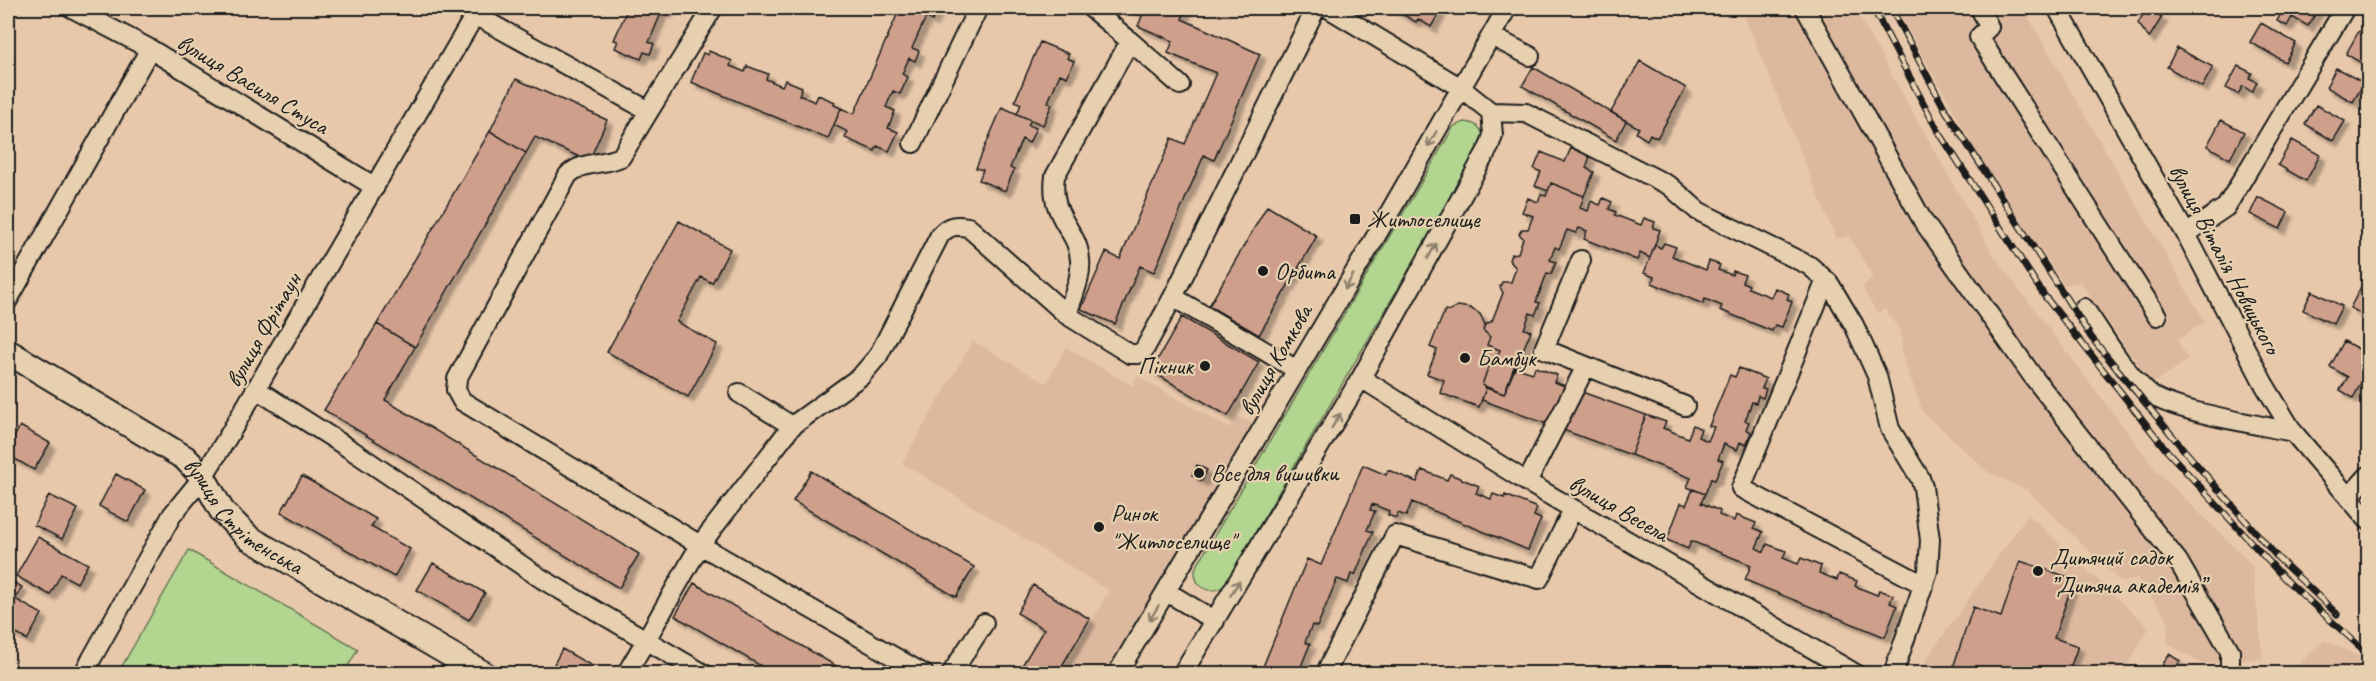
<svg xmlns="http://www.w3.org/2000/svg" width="2376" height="681" font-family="Caveat,sans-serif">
	<defs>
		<filter id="shadow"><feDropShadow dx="5.5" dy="5.5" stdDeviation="1.5" flood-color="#0004"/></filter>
	</defs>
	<rect width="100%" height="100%" fill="#e8c8aa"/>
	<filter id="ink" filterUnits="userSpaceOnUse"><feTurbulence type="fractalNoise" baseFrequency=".0167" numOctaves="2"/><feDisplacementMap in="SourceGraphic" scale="12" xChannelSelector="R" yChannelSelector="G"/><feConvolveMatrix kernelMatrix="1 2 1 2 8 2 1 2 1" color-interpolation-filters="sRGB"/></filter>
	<g filter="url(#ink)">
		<path fill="#dcb99e" d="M1741 8H1854L1994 256 2157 471 2252 565 2263 658 2202 664 2167 643 2168 620 2137 578 2122 583 2027 490 1989 473 1923 412 1903 358 1900 331 1885 309 1877 313 1862 287 1873 277 1849 236 1836 239Z
			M1896 8H2023L2205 322 2177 340 2188 360 2152 384 2080 282 2064 285 1985 166Z
			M973 341 1046 383 1066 347 1133 386 1137 376 1229 428 1237 417 1254 423 1107 673H1062L1109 591 902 463Z
			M2028 514 2149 628 2123 673 1916 674Z
			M2325 640 2368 661V673H2289Z"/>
		<path fill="#b2d690" stroke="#677956" stroke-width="1.5" d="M1465 122C1477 123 1485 130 1483 143L1224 586C1209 596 1194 587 1195 569L1454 126Z
			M189 550 358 649 344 673H118Z"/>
		<path fill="#cea08c" stroke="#1c1c1c" stroke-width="1.5" filter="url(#shadow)" d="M628 8H669L666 13 662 11 649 42 654 44 650 54 644 52 641 59 615 48 618 41 614 40Z
			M900 8H938L932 21 926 17 912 48 919 51 915 61 909 58 902 74 908 77 900 94 893 91 886 107 895 111 888 128 898 132 889 151 877 146 875 151 845 138 848 132 834 125 841 108 854 114Z
			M1128 8H1180L1186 10 1182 19 1260 54 1214 160 1204 155 1154 272 1140 266 1115 324 1081 309 1106 252 1120 259 1172 138 1185 144 1216 73 1168 53 1173 41 1138 26 1143 14Z
			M1391 8H1442L1431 27 1418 19 1416 22Z
			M2147 8 2162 17 2149 38 2138 23Z
			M2284 8H2319L2308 26 2292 17 2287 26 2277 21Z
			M2261 23 2296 43 2285 62 2250 42Z
			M2359 31 2368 37V67L2346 54Z
			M1040 42 1069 54 1067 58 1074 61 1067 77 1060 74 1048 102 1052 104 1043 125 1017 114 1021 104 1015 101Z
			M2177 48 2213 67 2202 87 2167 67Z
			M709 51 732 61 730 66 745 72 747 66 768 74 766 79 782 86 785 80 802 87 799 95 815 102 818 95 835 102 834 105 841 108 828 139 691 82 703 53 708 55Z
			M1640 61 1686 88 1657 138 1650 134 1647 140 1636 133 1639 128 1611 112Z
			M2238 66 2252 73 2249 78 2257 82 2252 92 2243 86 2238 94 2226 88Z
			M1533 67 1626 121 1616 140 1522 86Z
			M2336 68 2364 83 2353 102 2326 87Z
			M516 79 607 120 589 161 535 137 526 153 490 131Z
			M2316 105 2345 121 2333 141 2305 124Z
			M1002 107 1031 120 1028 125 1036 128 1029 143 1022 139 1010 168 1014 170 1005 191 979 180 983 170 976 168Z
			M2221 120 2244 132 2230 159 2207 146Z
			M490 131 526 153 415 347 377 324Z
			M2292 140 2320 155 2306 181 2278 165Z
			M1571 148 1590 156 1586 168 1594 172 1584 196 1551 183 1548 191 1535 186 1541 172 1534 169 1541 152 1565 162Z
			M1551 183 1584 196 1580 208 1588 211 1591 201 1600 205 1603 198 1612 202 1609 209 1616 212 1615 215 1641 225 1644 218 1655 222 1653 228 1660 230 1650 258 1640 253 1637 260 1584 239 1587 231 1579 228 1576 233 1567 230 1559 249 1555 247 1550 260 1556 262 1551 274 1547 273 1536 302 1540 303 1535 315 1530 313 1524 329 1531 331 1504 394 1482 385 1489 365 1493 367 1500 350 1487 345 1490 337 1483 330 1485 325 1492 321 1503 293 1500 287 1502 282H1511L1516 268 1509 260 1511 254 1518 253 1523 238 1519 234 1522 229H1528L1533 216 1522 212 1528 198 1538 202 1541 194 1546 196Z
			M2258 197 2288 212 2280 229 2250 214Z
			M1267 206 1317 236 1259 335 1209 306Z
			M679 221 730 249 712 283 701 277 677 322 717 344 688 397 607 352Z
			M1664 243 1676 247 1672 256 1706 270 1709 261 1720 265 1718 270 1732 275 1733 271 1745 275 1742 282 1749 285 1748 288 1771 297 1775 288 1789 294 1787 299 1792 302 1782 327 1775 325 1772 331 1720 310 1722 306 1705 299 1703 304 1652 283 1654 277 1644 273 1655 245 1661 248Z
			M2361 287 2368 291V317L2350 308Z
			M2312 291 2342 306 2333 324 2303 310Z
			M1458 306 1470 308 1480 314 1485 325 1483 330 1490 337 1487 345 1500 350 1493 367 1489 365 1482 385 1486 388 1479 407 1440 393 1444 380 1427 374 1437 350 1430 347 1445 310 1450 311Z
			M1182 317 1259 362 1228 416 1151 371Z
			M377 324 415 347 385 400 639 554 619 588 324 410Z
			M2344 341 2366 353 2359 367 2367 372 2353 398 2340 390 2348 377 2330 367Z
			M1514 367 1533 373 1535 367 1557 375 1554 382 1646 415 1631 455 1482 400 1486 388 1504 394Z
			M1739 368 1766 379 1762 388 1766 389 1763 398 1758 396 1756 403 1752 402 1745 421 1749 422 1746 429 1751 432 1746 445 1740 442 1737 450 1724 444 1718 459 1723 461 1715 480 1711 479 1705 494 1687 487 1691 478 1631 455 1646 415 1666 422 1663 428 1688 438 1693 425 1701 429 1698 437 1708 441 1714 427 1709 426 1730 375 1735 377Z
			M20 426 50 443 34 470 8 455V449Z
			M1197 465 1207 470 1202 481 1192 475Z
			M1363 465 1386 475 1388 470 1417 482 1422 470 1447 480 1450 474 1479 486 1476 493 1491 499 1493 494 1504 498 1505 495 1537 508 1534 516 1541 519 1528 550 1412 502 1406 516 1398 513 1396 518 1388 515 1389 511 1372 504 1370 510 1375 511 1367 530 1373 532 1355 575 1351 574 1348 583 1337 579 1317 627 1312 625 1305 642 1310 644 1298 674H1260L1307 559 1321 565Z
			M811 471 974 567 956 597 793 501Z
			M116 474 145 490 128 522 99 506Z
			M302 476 376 519 371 527 410 549 394 577 281 512Z
			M1693 489 1705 494 1701 503 1720 511 1719 515 1734 521 1736 515 1756 523 1754 528 1763 532 1756 548 1764 552 1767 544 1786 551 1783 558 1798 564 1801 558 1821 566 1819 573 1837 580 1839 574 1857 581 1855 586 1877 595 1879 590 1893 595 1890 603 1897 606 1885 637 1745 580 1751 565 1691 541 1688 549 1667 540 1681 503 1686 505Z
			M49 495 78 509 62 539 34 525Z
			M38 537 88 564 77 583 61 574 50 595 16 576Z
			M2020 561 2074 579 2054 638 2078 646 2068 674H1951L1973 607 2001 617Z
			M433 563 485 593 469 620 417 590Z
			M8 579 22 587 15 599 42 614 27 640 8 629Z
			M694 583 850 674H775L675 616Z
			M1033 585 1090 619 1057 674H1017L1044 629 1017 613Z
			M562 649 592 666 588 674H569L554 664Z
			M2169 654 2180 661 2173 673 2162 666Z"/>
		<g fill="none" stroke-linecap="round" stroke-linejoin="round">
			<defs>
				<path id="minor" d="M72 8 150 49 375 187
					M1091 8 1130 41 1055 176C1049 219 1078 228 1080 260 1082 278 1072 298 1067 315L1130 354H1138L1144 350 1173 297 1297 370
					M1328 8 1461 88 1491 112
					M1805 8 1923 221 2034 378 2178 561 2230 651V674
					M1980 8 1989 27 1979 37 2157 316
					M2057 8 2186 234 2264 384 2293 432 2368 520
					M475 15 649 111 713 8
					M1491 36 1530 56
					M1130 41 1180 85
					M649 111 621 157C604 165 582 161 568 175L457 379 456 390 462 401 700 545 646 640 704 674
					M1491 112 1526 113 1670 186 1698 211 1810 266 1829 283 1854 325 1877 376 1890 429 1920 478 1923 487 1930 540 1928 571 1893 674
					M913 143 978 8
					M2186 234 2226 207 2345 8
					M1581 260 1544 349 1685 406
					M1826 280 1741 488 1924 585
					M1173 297 1316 8
					M8 300 150 49
					M2084 308C2104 336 2122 369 2147 392 2168 411 2261 425 2293 432
					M1361 378 1527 482 1856 674
					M256 389 353 451 542 579 646 640 626 674
					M739 393 792 426 700 545 924 674
					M792 426 861 376 878 356 940 235C949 225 956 225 968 227L1067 315
					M1527 482 1586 366
					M2349 497 2368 476
					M1167 592 1215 621
					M83 674 172 515 203 477 229 435 479 8
					M951 674 984 623
					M1117 674 1372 243 1507 8
					M1182 674 1361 378 1489 147 1493 135 1491 112
					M1325 674 1395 535 1539 579 1573 509"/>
				<g id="major">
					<path id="s1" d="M8 352 185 458 203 477 222 511 249 538 484 674"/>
				</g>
			</defs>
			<use href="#minor" stroke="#1c1c1c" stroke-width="22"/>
			<use href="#major" stroke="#1c1c1c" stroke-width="28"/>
			<use href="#minor" stroke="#e6d0af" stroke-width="18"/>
			<use href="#major" stroke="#e6d0af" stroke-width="24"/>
			<defs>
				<path id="rail" d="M1873 8 1937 129 2043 294 2168 452 2285 579 2368 654
					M1891 8 1946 111 2091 337 2184 450 2279 559 2337 614"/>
			</defs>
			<use href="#rail" stroke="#1c1c1c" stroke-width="7"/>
			<use href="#rail" stroke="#e6d0af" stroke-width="4.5" stroke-dasharray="14" stroke-linecap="butt"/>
		</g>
		<defs><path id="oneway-shaft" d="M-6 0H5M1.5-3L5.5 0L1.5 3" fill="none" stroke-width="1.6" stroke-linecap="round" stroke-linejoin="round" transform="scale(1.5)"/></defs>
		<g stroke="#8b7f6d">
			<use href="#oneway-shaft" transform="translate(1432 139) rotate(120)"/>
			<use href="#oneway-shaft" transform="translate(1432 251) rotate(-61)"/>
			<use href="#oneway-shaft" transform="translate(1349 282) rotate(120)"/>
			<use href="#oneway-shaft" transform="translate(1336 421) rotate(-59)"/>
			<use href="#oneway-shaft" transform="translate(1235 588) rotate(-59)"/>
			<use href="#oneway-shaft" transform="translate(1154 613) rotate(121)"/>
		</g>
	</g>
	<g fill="#1c1c1c" stroke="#e6d0af" stroke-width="2">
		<rect x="1349" y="213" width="12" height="12" rx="3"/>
		<circle cx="1263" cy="271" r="6"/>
		<circle cx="1465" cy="358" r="6"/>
		<circle cx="1205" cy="366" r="6"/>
		<circle cx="1199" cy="473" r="6"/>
		<circle cx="1099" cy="527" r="6"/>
		<circle cx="2038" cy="571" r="6"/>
	</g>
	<g text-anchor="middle" stroke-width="4.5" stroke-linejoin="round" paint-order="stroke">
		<g font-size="24" fill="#1c1c1c" stroke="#e6d0af">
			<text transform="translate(253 84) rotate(31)" y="8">вулиця Василя Стуса</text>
			<text transform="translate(2225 259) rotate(62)" y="8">вулиця Віталія Новицького</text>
			<text transform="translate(263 330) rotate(-60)" y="8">вулиця Фрітаун</text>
			<text transform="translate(1275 360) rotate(-60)" y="8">вулиця Комкова</text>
			<text transform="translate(1619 508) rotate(30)" y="8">вулиця Весела</text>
			<text dy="8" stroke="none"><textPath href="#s1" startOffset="290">вулиця Стрітенська</textPath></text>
		</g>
		<g font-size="24" fill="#1c1c1c" stroke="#e6d0af" text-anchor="start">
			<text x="1367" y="227">Житлоселище</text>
			<text x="1275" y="279">Орбита</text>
			<text x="1477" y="366">Бамбук</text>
			<text x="1193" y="374" text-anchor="end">Пікник</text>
			<text x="1211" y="481">Все для вишивки</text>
			<text x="1111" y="521">Ринок<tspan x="1111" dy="28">"Житлоселище"</tspan></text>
			<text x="2050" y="565">Дитячий садок<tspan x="2050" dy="28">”Дитяча академія”</tspan></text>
		</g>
	</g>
	<rect width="2376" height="681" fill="none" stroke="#e6d0af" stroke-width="30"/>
	<rect x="15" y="15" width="2346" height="651" fill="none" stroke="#1c1c1c" stroke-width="2" filter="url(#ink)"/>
</svg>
